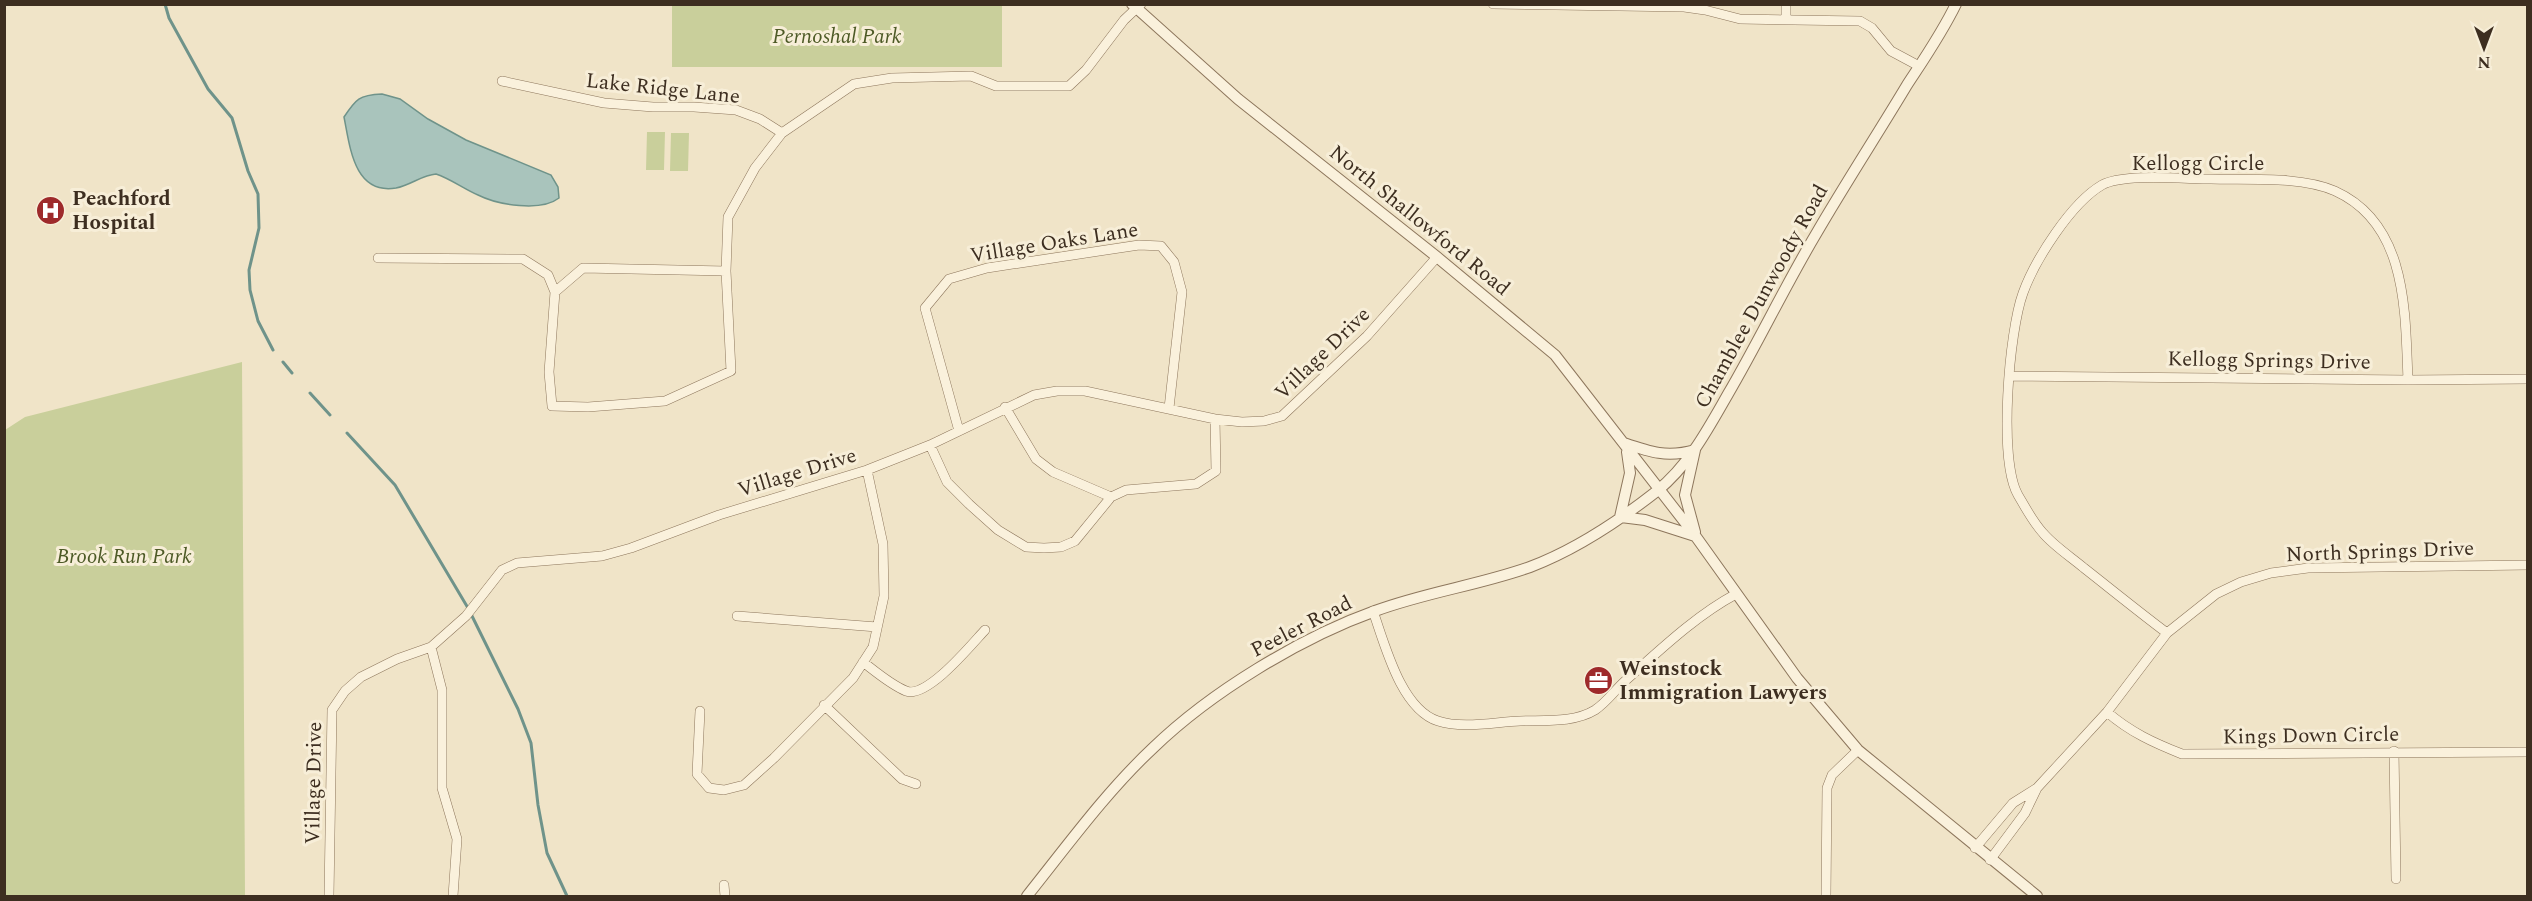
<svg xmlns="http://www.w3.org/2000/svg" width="2532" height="901" font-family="Spectral,serif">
	<rect width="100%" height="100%" fill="#f0e4c8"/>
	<path fill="#c9cf9b" d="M672 5H1002V67H672Z
		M647 132H665L664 170H646Z
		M671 133H689L688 171H670Z
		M242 362 245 896H5V430L25 417Z"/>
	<path fill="#a9c4bc" stroke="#6f938a" stroke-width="1.5" d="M382 94 400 99 428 119 466 140 551 175 558 187 559 198C541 212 498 205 478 195 464 189 451 179 436 174 422 175 411 185 396 188 354 195 350 147 344 117 356 99 359 95 382 94Z"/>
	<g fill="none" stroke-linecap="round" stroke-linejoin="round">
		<path stroke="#6f938a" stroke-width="3" d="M165 4 169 18 208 89 232 118 248 171 258 194 259 228 249 270 250 290 258 321 273 350
			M283 362 292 373
			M310 393 330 415
			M347 433 395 485 468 608
			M471 614 518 709 531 743 538 805 547 853 567 896"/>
		<defs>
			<path id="minor" d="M1493 4 1684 7 1705 10 1740 19 1860 21 1872 28 1891 51 1919 66
				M1786 19V4
				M502 81 604 103 653 107H694L736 110 760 119 782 133 854 84 892 78 971 76 996 86H1069L1086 70 1124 20 1141 4
				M378 258 523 259 548 275 555 292 583 268 726 271
				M555 292 549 372 552 406 588 407 665 401 731 371 726 271 728 217 755 168 782 133
				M2010 376 2408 380 2528 379
				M1005 407 1036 459 1053 472 1111 497
				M959 431 925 308 949 279 987 268 1139 245 1161 246 1174 262 1182 292 1169 408
				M930 445 947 482 969 504 998 530 1026 547 1044 548 1061 547 1075 541 1111 497 1126 490 1196 484 1216 471 1215 419
				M1373 611C1385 645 1401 709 1438 721 1462 729 1495 722 1520 721 1544 720 1574 723 1595 710 1607 702 1615 690 1625 681 1659 651 1695 616 1736 594
				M737 616 877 627
				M2167 633C2139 612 2112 590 2084 568 2071 557 2054 546 2043 533 2033 522 2025 507 2018 495 1998 460 2009 331 2023 293 2035 260 2071 203 2102 185 2123 173 2185 179 2211 179 2248 180 2301 176 2335 191 2408 224 2405 312 2408 380
				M431 647 442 690V788L457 839 453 896
				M863 662C876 672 891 685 906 691 927 699 971 645 985 630
				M824 705 902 779 916 784
				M700 711 697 774 709 788 724 790 744 785 774 758 853 678 873 647 884 596 883 544 867 470
				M2107 712C2130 732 2154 743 2182 754L2528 752
				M2394 751 2396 879
				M1975 848 2013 803 2037 788 2107 712 2167 633 2216 594 2241 582 2271 573 2308 568 2528 565
				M1990 860 2025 813 2037 788
				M724 885 725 896
				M329 896 332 710 345 691 361 677 397 659 431 647 466 616 502 570 517 563 602 556 631 548 719 515 867 470 930 445 1034 395 1057 391H1085L1215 419 1242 422 1264 421 1282 416 1367 336 1437 257
				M1826 896 1827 788 1832 775 1858 750"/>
			<path id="tertiary" d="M1132 4 1238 99 1437 257 1555 355 1694 534 1797 678 1858 750 2037 896
				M1624 443C1650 452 1667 458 1695 450L1685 495 1695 532
				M1620 517 1630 473 1627 452
				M1621 517 1645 520 1695 536
				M1027 896C1067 846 1106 792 1153 748 1211 692 1300 638 1375 611 1426 592 1480 585 1530 567 1575 550 1620 520 1657 491 1689 465 1708 429 1728 394 1759 341 1785 286 1816 234 1845 184 1877 135 1907 85 1924 59 1942 33 1956 4"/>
		</defs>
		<use href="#minor" stroke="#8d765c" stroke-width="10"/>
		<use href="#tertiary" stroke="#8d765c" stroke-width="12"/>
		<use href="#minor" stroke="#faf1dc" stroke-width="9"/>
		<use href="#tertiary" stroke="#faf1dc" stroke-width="10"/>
	</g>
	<defs>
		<symbol id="hospital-disc" viewBox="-11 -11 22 22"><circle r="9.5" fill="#9e2a2b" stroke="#f7eed8"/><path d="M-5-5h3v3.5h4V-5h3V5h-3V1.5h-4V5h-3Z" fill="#fff"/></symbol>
		<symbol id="office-disc" viewBox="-11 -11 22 22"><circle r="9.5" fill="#9e2a2b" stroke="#f7eed8"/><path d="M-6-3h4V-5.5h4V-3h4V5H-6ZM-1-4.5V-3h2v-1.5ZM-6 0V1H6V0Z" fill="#fff"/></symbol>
	</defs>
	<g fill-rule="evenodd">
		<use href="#hospital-disc" x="34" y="194" width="33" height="33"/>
		<use href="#office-disc" x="1582" y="664" width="33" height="33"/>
	</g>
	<g text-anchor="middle" stroke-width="6" stroke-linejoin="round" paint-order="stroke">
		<g font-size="21" font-style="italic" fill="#4d5a26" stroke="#f7eed8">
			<text x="837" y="43">Pernoshal Park</text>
			<text x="124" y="563">Brook Run Park</text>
		</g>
		<g font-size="21" fill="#3d2e20" stroke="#f7eed8">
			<text transform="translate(663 88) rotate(6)" y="7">Lake Ridge Lane</text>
			<text x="2198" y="170">Kellogg Circle</text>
			<text transform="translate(1420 220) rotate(39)" y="7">North Shallowford Road</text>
			<text transform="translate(1054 242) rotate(-9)" y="7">Village Oaks Lane</text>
			<text transform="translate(1761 296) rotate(-61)" y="7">Chamblee Dunwoody Road</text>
			<text transform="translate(1322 353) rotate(-44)" y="7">Village Drive</text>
			<text transform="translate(2269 360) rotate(1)" y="7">Kellogg Springs Drive</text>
			<text transform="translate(797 472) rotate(-17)" y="7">Village Drive</text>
			<text transform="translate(2380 551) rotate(-2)" y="7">North Springs Drive</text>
			<text transform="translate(1301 626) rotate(-27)" y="7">Peeler Road</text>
			<text transform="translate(2311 735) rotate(-1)" y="7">Kings Down Circle</text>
			<text transform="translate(313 783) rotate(-89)" y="7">Village Drive</text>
		</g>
		<g font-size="21" font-weight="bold" fill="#3d2e20" stroke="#f7eed8" text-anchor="start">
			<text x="72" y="205">Peachford<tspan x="72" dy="24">Hospital</tspan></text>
			<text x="1619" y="675">Weinstock<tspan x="1619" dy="24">Immigration Lawyers</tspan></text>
		</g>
	</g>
	<rect width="2532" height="901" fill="none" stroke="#3d2e20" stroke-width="12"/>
	<g transform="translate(2484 48) rotate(180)" stroke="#f7eed8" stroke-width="4.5" paint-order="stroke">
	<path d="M0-4.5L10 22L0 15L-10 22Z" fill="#3d2e20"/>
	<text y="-9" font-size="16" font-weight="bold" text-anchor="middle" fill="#3d2e20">N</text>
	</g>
</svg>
